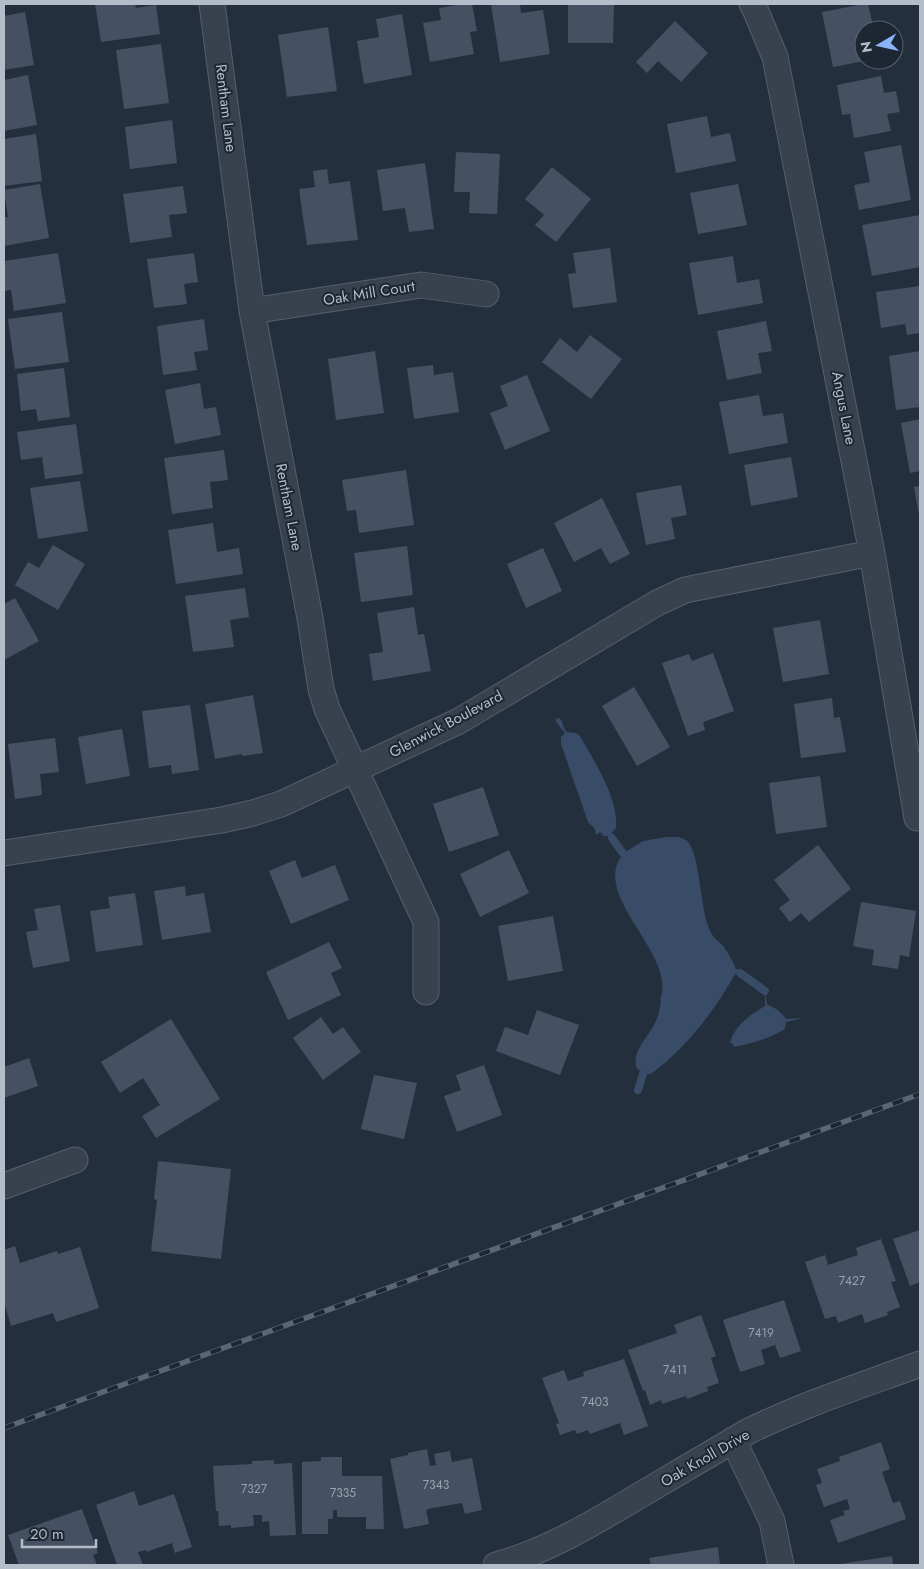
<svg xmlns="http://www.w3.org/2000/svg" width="924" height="1569" font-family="Jost,sans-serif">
	<rect width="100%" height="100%" fill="#242f3e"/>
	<path fill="#394c67" d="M559 718C564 721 562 728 567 732L576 733 580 736C594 761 619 799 616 828L612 832 613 837 612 839 610 836H604L600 832 596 835 595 829 588 822 561 744V737L565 733 556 722V719Z
		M667 837C673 837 680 836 686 840 700 850 700 909 709 928 712 937 717 940 723 946 728 952 733 962 736 969L740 970 741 976 735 974C713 1013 687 1047 651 1074H648L637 1069C631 1053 646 1039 653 1027 658 1018 660 1010 661 1000H660C678 954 589 896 623 854L622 852 624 853 643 841Z
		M765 991 767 1005C775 1007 781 1012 786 1019L803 1018 786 1022 785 1029C769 1039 752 1043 734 1047L733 1044 730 1043C734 1026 750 1015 765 1006Z"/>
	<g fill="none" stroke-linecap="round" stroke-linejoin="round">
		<path stroke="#394c67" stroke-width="8" d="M612 838 622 852
			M740 973 765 991
			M638 1090 644 1071"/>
	</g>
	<path fill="#455162" d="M95 4H135L136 8 156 5 160 34 101 42Z
		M463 4H472L477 31 470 32 474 54 430 62 423 23 441 20 439 8Z
		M491 4H520L521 13 543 10 550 54 500 62Z
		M568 4H614L613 43H568Z
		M864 4H868L874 30H864V61L833 67 822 12Z
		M25 12 34 65 4 70V16Z
		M402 14 412 75 364 84 357 41 379 37 376 19Z
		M675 21 708 53 681 82 658 61 647 73 636 62Z
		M328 27 337 91 287 97 278 35Z
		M161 44 169 103 124 109 116 50Z
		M28 75 37 125 4 131V80Z
		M881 76 884 93 896 91 900 112 887 114 891 131 854 138 850 114 842 115 837 85Z
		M707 116 711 137 730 133 736 161 676 173 667 124Z
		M172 120 177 163 130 169 125 127Z
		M36 134 42 181 4 186V139Z
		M901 145 911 200 859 210 854 185 870 182 864 152Z
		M456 152 500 154 497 214 469 213 470 192H454Z
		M425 163 434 229 409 232 405 208 383 211 377 170Z
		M552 167 591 199 556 242 535 225 544 215 525 199Z
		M327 169 329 184 350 181 358 240 307 245 299 189 315 187 313 171Z
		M40 184 49 238 4 246V217H8L4 190Z
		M738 184 747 225 698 234 690 193Z
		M183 186 187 213 169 215 172 237 130 243 123 194Z
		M920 215V267L872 276 862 225Z
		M610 248 617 302 573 308 568 274 576 273 573 253Z
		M58 253 66 303 14 311 11 290 4 291V261Z
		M194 253 198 282 184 284 187 304 154 308 147 259Z
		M733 256 737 283 759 279 763 303 698 315 689 263Z
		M920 286V333L907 335 905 324 881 328 876 292Z
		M62 312 69 362 15 369 8 319Z
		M204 319 208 350 194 352 197 370 163 375 157 326Z
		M766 321 772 351 758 353 762 373 727 380 717 331Z
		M590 335 622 359 591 399 542 362 560 338 577 352Z
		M375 351 384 413 336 420 328 359Z
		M920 351V407L896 410 889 356Z
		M433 365 434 375 453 372 459 412 414 419 407 368Z
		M64 368 70 417 38 421 36 409 21 411 17 374Z
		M527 375 550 431 505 450 490 413 508 406 500 386Z
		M200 383 204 409 216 407 221 435 175 444 165 390Z
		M759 395 763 416 783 413 788 443 729 454 719 402Z
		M920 419V471L910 473 901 423Z
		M76 424 83 474 45 479 42 457 21 460 17 432Z
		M224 450 228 480 210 482 213 508 172 514 164 458Z
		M791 457 798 497 751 506 744 465Z
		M406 470 414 525 359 533 356 510 347 511 342 480Z
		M80 481 88 531 38 539 30 488Z
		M681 485 687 515 671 518 675 539 646 545 636 493Z
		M920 486V514L919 515 914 487Z
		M602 498 630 554 610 564 601 548 574 562 554 523Z
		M213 523 217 552 239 548 243 574 176 584 168 530Z
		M53 545 85 564 58 610 15 585 28 562 39 568Z
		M407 546 413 595 361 602 354 553Z
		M543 548 562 591 526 608 507 564Z
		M245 588 249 617 230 620 234 647 193 652 185 596Z
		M15 598 39 641 4 660V604Z
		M414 607 418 635 424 634 431 671 373 681 369 654 383 652 377 613Z
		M820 620 829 674 783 682 773 628Z
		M713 653 734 711 703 722 705 730 688 736 662 663 689 654 692 661Z
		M634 687 670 747 637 766 602 706Z
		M253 695 263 753 242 756V754L215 759 205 704Z
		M832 698 834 718 840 717 846 752 801 758 794 704Z
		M190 705 199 770 172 774 171 765 149 768 142 711Z
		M122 729 130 776 86 784 78 737Z
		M55 738 59 772 40 774 42 795 15 799 8 744Z
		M820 776 827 827 776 834 769 783Z
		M483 787 499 835 449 852 433 804Z
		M818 845 851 889 809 922 801 913 790 922 779 908 790 900 774 880Z
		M509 850 529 893 480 917 460 874Z
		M295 860 302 878 335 865 349 900 291 924 269 871Z
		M185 886 186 896 204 893 211 932 162 940 154 891Z
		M135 893 143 945 96 952 90 911 110 908 108 897Z
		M861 902 916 911 909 957 900 955 898 969 872 965 874 950 853 946Z
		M60 905 70 961 33 968 26 932 38 930 34 909Z
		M553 916 563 971 508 981 498 926Z
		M329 942 342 968 331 973 341 995 288 1020 266 972Z
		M537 1010 579 1025 560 1075 496 1051 505 1027 528 1035Z
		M321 1017 333 1034 343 1027 361 1052 323 1080 293 1038Z
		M171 1019 220 1099 156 1138 142 1116 160 1105 143 1078 120 1093 101 1062Z
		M29 1058 38 1086 4 1098V1067Z
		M484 1065 502 1115 457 1132 444 1096 461 1090 456 1075Z
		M374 1075 417 1083 404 1139 361 1129Z
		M158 1161 231 1169 221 1259 151 1251 157 1200 154 1199Z
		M920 1230V1282L910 1286 893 1239Z
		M881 1239 896 1281 891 1282 900 1307 887 1312 888 1315 865 1323 862 1314 838 1323 836 1316 825 1319 805 1262 825 1255 828 1265 858 1255 856 1248Z
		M15 1246 20 1263 57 1251 58 1254 80 1247 99 1308 56 1322 53 1313 11 1326 4 1302V1250Z
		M784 1300 801 1351 780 1358 775 1345 761 1350 765 1364 740 1372 723 1320Z
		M701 1315 716 1356 711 1358 719 1383 707 1387 708 1391 687 1399 686 1396 662 1404 661 1400 650 1405 645 1390 643 1391 628 1350 677 1333 674 1325Z
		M624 1359 648 1426 624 1435 620 1423 590 1434 588 1430 577 1434 575 1430 560 1435 556 1424 559 1423 542 1378 564 1370 568 1381 584 1376 583 1372Z
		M881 1442 890 1469 882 1472 893 1503 900 1501 906 1519 838 1543 830 1520 845 1515 843 1511 850 1509 847 1499 824 1507 816 1485 822 1483 817 1469 840 1461 839 1457Z
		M427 1449 430 1466 436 1465 434 1454 450 1451 452 1462 472 1458 482 1510 465 1514 462 1503 432 1508 426 1510 429 1524 404 1529 390 1459 408 1455V1453Z
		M321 1457H342V1476H382L384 1529H366V1517H337V1510H333V1519H328V1534H302V1462L321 1461Z
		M274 1460V1464L292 1463 296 1535 270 1536 269 1521 262 1522V1515H253L254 1526 231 1528V1525L219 1526 218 1511H216L213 1466 252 1464V1461Z
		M134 1491 139 1506 174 1494 192 1547 175 1553 172 1543 146 1552V1550L138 1552 143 1565H117L96 1505Z
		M82 1509 98 1553 93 1555 97 1565H19L8 1535Z
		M718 1547 720 1565H651L649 1558Z
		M892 1556 893 1565H840V1564Z"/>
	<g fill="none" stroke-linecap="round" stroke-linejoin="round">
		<defs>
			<path id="street" d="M212 4 252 311 310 618 321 689 327 709 426 922V992
				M752 4 755 9 775 57 872 553 917 818
				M252 311 421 285 486 294
				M4 853 222 820 253 813 281 804 459 721 657 603 685 590 872 553
				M4 1186 75 1160
				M733 1440 772 1521 781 1565
				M496 1565C547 1551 592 1524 637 1497 674 1475 712 1453 749 1431 804 1404 863 1385 920 1364"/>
		</defs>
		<use href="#street" stroke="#565f6c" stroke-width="27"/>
		<use href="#street" stroke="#38414e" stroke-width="25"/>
		<defs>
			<path id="rail" d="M4 1428 920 1094"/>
		</defs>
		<use href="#rail" stroke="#5a6575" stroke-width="5.5"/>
		<use href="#rail" stroke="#1d2633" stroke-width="4" stroke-dasharray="11" stroke-linecap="butt"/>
	</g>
	<g text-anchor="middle" stroke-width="4" stroke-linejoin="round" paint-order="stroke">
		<g font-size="12" fill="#98a1af">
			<text x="852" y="1285">7427</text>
			<text x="761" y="1337">7419</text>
			<text x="675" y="1374">7411</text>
			<text x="595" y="1406">7403</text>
			<text x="436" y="1489">7343</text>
			<text x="254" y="1493">7327</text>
			<text x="343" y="1497">7335</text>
		</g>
		<g font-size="15" fill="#b4bcc9" stroke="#1d2633">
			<text transform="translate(226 108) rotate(83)" y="5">Rentham Lane</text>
			<text transform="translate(369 293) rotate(-9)" y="5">Oak Mill Court</text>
			<text transform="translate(844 408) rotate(79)" y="5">Angus Lane</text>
			<text transform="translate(289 507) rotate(79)" y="5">Rentham Lane</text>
			<text transform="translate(446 724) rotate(-28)" y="5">Glenwick Boulevard</text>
			<text transform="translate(705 1458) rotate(-30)" y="5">Oak Knoll Drive</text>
		</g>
	</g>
	<rect width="924" height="1569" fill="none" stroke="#b4bcc9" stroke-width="10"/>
	<g transform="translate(879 45) rotate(261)"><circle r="24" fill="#1d2633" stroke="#59626f"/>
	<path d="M0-4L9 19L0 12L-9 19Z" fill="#8ab4f8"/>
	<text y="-8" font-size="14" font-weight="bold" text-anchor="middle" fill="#b4bcc9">N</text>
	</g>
	<path d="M22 1539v8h74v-8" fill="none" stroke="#b4bcc9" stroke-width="2.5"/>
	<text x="30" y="1539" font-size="15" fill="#b4bcc9" stroke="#1d2633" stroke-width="4" paint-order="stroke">20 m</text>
</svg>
